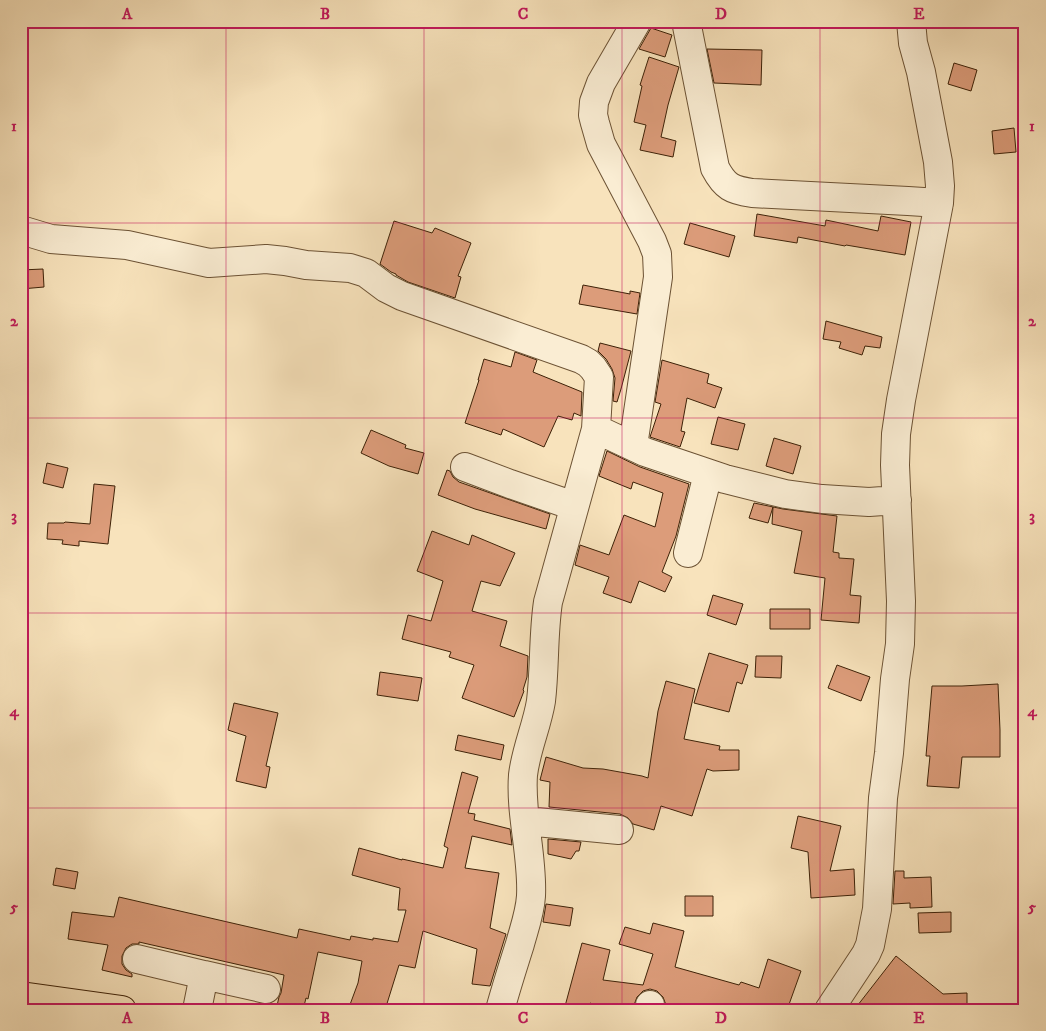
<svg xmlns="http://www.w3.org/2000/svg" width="1046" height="1031" font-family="'IM FELL DW Pica',serif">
	<rect width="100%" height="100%" fill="#f8e3bc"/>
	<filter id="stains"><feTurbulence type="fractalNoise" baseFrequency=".004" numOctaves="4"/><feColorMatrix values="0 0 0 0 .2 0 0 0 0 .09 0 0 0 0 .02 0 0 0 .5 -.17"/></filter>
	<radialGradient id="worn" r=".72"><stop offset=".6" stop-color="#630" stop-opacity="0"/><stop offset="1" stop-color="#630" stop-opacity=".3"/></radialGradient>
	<path fill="#dc9c7a" stroke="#3d2107" d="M651 28 672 35 665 57 639 49Z
		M707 49 762 50 761 85 714 83Z
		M649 57 679 67 668 105 661 137 676 141 673 157 640 150 646 125 634 122 642 86 640 85Z
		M954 63 977 70 971 91 948 84Z
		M1014 128 1016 152 994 154 992 131Z
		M757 214 825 226 826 220 878 231 881 216 911 222 905 255 846 245 845 246 798 237 797 243 754 236Z
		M394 221 432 233 435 228 471 243 458 276 461 277 455 298 408 282 396 275V274L391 272 380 264Z
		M690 223 735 236 729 257 684 244Z
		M43 269 44 287 21 289V270Z
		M583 285 630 294V291L640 293 637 314 579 304Z
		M826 321 882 337 880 348 865 346 862 355 839 348 841 342 823 339Z
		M600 343 631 351 621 389 617 402 613 401 615 378 612 369 606 359 598 351Z
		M515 352 537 360 533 372 582 392 581 416 574 413 572 420 558 416 544 447 503 429 501 435 465 423 479 380H478L484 359 511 367Z
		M662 360 709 374 707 383 722 388 715 408 687 398 681 431 685 432 680 447 650 437 661 404 655 402Z
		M718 417 745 424 738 450 711 444Z
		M371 430 406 445 405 448 424 453 418 474 389 466 361 453Z
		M774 438 801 446 793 474 766 466Z
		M607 451 640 467 689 484 676 536 662 572 672 577 665 592 639 581 631 603 603 593 609 577 575 565 580 545 609 555 624 515 655 527 663 493 633 482 631 489 599 476Z
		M47 463 68 468 63 488 43 483Z
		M447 470 450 471 453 477 459 482 550 514 546 529 475 509 438 495Z
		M94 484 115 486 108 544 79 541V546L62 544 63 540 47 539 48 523H64L65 522 90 524Z
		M754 503 783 509 837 516 833 552 839 553V558L854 559 850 595 861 596 859 623 821 620 825 578 794 573 802 531 772 524 773 507 768 523 749 518Z
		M432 531 469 545 472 535 515 553 500 586 481 581 472 611 507 621 500 646 528 656 527 677 523 690 524 691 514 717 462 698 474 665 449 657 451 652 402 639 408 615 431 621 443 581 417 571Z
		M713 595 743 604 736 625 707 615Z
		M770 609H810V629H770Z
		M709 653 748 665 742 684 737 682 729 712 694 703Z
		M756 656H782L781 678 755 677Z
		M837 665 870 677 861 701 828 688Z
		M380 672 422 678 418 701 377 695Z
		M666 681 695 689 684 739 720 746 719 750H739V770L713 771 707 769 692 816 661 806 654 830 633 824 628 818 620 814 549 807 550 782 540 780 546 757 583 768 603 769 642 776 648 778 658 711Z
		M998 684 1000 730V757H962L959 788 927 786 930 756H926L932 686H962Z
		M234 703 278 713 266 766 270 767 266 788 236 781 246 736 228 730Z
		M458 735 504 745 501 760 455 750Z
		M462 772 478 777 468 813 475 814 474 820 510 829 512 845 472 836 465 868 499 873 490 928 506 934 490 986 472 984 477 949 423 931 415 968 399 965 385 1010H348L358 983 362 961 318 952 308 999 306 998 303 1010H276L279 997 281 993 284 975 139 942V944H132L126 948 122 956V964L126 970 132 974V977L102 970 108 945 68 939 72 912 114 917 119 897 297 938 299 929 350 940 351 936 373 940V938L398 942 406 910H398L400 888 352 875 359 848 402 860V859L443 868 448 848 444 846Z
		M798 816 841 826 830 871 854 869 855 895 811 898 808 852 791 848Z
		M548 839 581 842 579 851H576L571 859 548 854Z
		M56 868 78 872 75 889 53 885Z
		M895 871H904V878L931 877 932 907 910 908V903L893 904Z
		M685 896H713V916H685Z
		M546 904 573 908 570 926 543 922Z
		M951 912V932L919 933 918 913Z
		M653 923 684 931 675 967 739 985 741 982 759 988 768 959 801 971 787 1010H666V1005L663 997 657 991 650 989 643 991 637 997 634 1005V1010H611L590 1003 588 1010H564L582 943 610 950 603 980 643 985 653 954 619 944 625 927 650 934Z
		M896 956 943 994 967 993V1010H854Z"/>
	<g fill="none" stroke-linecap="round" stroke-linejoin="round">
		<defs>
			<path id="minor" d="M686 21 715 168C725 187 732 190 752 193L908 201 939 203
				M21 230 51 239 127 245 209 263 266 259 285 261 306 265 350 268 366 273 386 288 402 296 581 359 588 363 593 368 599 377 596 429 645 452 725 479 785 494 822 499 869 502 897 500
				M633 446 658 277 657 254 652 241 601 144 595 123 593 115 594 102 601 83 637 21
				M465 467 510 484 574 506
				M688 553 708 474
				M526 821 619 830
				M137 959 204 975
				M197 1010 204 975 266 989
				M500 1010C506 988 513 966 520 944 524 929 530 913 531 896 533 856 520 815 523 775 526 749 537 726 541 701 545 668 543 635 548 602L596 429
				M650 1010V1005
				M829 1010 866 954 870 945 877 909 883 798 889 753 895 679 900 644 901 601 895 465 896 434 901 400 939 203 940 186 938 162 921 72 913 43 911 21"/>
			<path id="major" d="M21 996 122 1010"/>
		</defs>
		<use href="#minor" stroke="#6c5234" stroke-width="30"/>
		<use href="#major" stroke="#3d2107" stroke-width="30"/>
		<use href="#minor" stroke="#faedd3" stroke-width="28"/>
		<use href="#major" stroke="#f8e3bc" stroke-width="28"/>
	</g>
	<path fill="none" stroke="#c2185b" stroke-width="1" stroke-opacity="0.55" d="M226 21V1010M424 21V1010M622 21V1010M820 21V1010M21 223H1025M21 418H1025M21 613H1025M21 808H1025"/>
	<rect width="1046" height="1031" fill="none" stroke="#f8e3bc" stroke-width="55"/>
	<rect x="28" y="28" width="990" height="976" fill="none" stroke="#c2185b" stroke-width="2"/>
	<g font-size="16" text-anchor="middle" font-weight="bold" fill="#c2185b">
		<text x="127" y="19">A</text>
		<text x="325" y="19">B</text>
		<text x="523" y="19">C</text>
		<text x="721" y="19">D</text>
		<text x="919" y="19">E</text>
		<text x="14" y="131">1</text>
		<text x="1032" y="131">1</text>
		<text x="14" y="326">2</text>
		<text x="1032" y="326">2</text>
		<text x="14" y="521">3</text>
		<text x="1032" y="521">3</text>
		<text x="14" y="716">4</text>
		<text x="1032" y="716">4</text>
		<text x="14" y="912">5</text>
		<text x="1032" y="912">5</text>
		<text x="127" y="1023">A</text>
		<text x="325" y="1023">B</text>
		<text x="523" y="1023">C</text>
		<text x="721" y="1023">D</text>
		<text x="919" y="1023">E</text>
	</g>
	<rect width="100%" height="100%" filter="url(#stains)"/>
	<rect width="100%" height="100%" fill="url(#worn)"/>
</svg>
